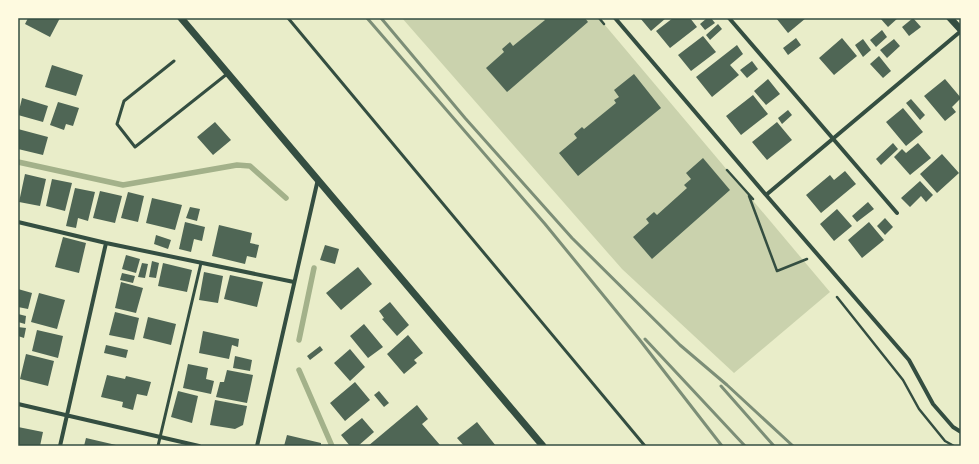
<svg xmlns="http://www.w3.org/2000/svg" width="979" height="464" font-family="Commissioner,sans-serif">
	<rect width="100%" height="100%" fill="#e9edc9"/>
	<path fill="#cad2ad" d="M402 18H599L830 292 734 373 622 269Z"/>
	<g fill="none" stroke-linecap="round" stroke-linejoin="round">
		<path stroke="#a3b18a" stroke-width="5.5" d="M18 162 123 185 237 165 250 166 286 198
			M299 340 314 268
			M299 370 332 446"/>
	</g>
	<path fill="#4f6655" d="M28 18H60L50 37 25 24Z
		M543 18H585L588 22 507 92 486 68 504 52 502 49 510 42 513 46 545 20Z
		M640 18H666L651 31Z
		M673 18H690L697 27 670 48 656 31Z
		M707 18H711L715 23 705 30 700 24Z
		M776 18H806L788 33Z
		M880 18H898L888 27Z
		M913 18 921 27 909 36 902 27Z
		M718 24 722 29 710 40 706 35Z
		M882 30 887 37 876 47 870 40Z
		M703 36 716 52 691 71 678 55Z
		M796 38 801 45 788 55 783 48Z
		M842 38 857 56 834 75 819 58Z
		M863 39 871 50 863 57 855 45Z
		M894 39 900 46 887 58 880 50Z
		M737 45 743 54 730 65 739 75 712 97 696 77Z
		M879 56 891 71 883 78 870 64Z
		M752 61 758 69 747 78 740 70Z
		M52 65 83 75 76 96 45 87Z
		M634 74 661 108 578 176 559 153 577 138 574 134 582 127 584 129 616 103 614 100 619 97 614 90Z
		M768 79 780 94 766 105 754 91Z
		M945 79 961 98 952 107 956 112 945 121 924 96Z
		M753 95 768 114 741 135 726 116Z
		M22 98 48 106 43 122 18 115Z
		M911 99 925 115 920 120 906 103Z
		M58 102 79 108 73 126 66 124 64 130 50 125Z
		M903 108 923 132 906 146 886 122Z
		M788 110 792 115 782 124 778 118Z
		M215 122 231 140 213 155 197 137Z
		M777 122 792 140 767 160 752 142Z
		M18 129 48 137 43 155 18 149Z
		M893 143 898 149 881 165 876 159Z
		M918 143 931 158 910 175 894 157 902 149 906 153Z
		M942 154 959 173 937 193 920 174Z
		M703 158 730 190 652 259 633 237 649 223 646 219 654 212 657 215 687 188 684 185 691 179 686 173Z
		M845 171 856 184 821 213 806 195 830 175 834 180Z
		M25 174 46 179 40 206 19 202Z
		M52 179 72 183 65 211 46 206Z
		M920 181 933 195 926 202 921 196 910 207 901 198Z
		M75 188 95 192 88 221 78 218 76 228 66 226Z
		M100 191 122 196 115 223 93 218Z
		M128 192 144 196 138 222 121 218Z
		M152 198 182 205 175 230 146 223Z
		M868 202 874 209 857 222 852 216Z
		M190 207 200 209 197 221 186 218Z
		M837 209 852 226 834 241 820 224Z
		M885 218 893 227 885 235 877 226Z
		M185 222 205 227 202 241 194 239 191 252 179 249Z
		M869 222 884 240 862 258 848 240Z
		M219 225 252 233 250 243 259 245 256 258 247 256 245 264 212 256Z
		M156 235 171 240 168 249 154 244Z
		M63 237 86 243 79 273 55 267Z
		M325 245 339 249 335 264 320 260Z
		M126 255 140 259 136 273 122 269Z
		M152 261 159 263 156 278 149 277Z
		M142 263 148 264 145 278 138 277Z
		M163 263 192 270 187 292 158 286Z
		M358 267 372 284 341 310 326 293Z
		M204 272 223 276 218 303 199 300Z
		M122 273 135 276 133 283 120 280Z
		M230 275 263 282 257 307 224 299Z
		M121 282 143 288 136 313 115 308Z
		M18 289 32 293 28 309 18 307Z
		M39 293 65 300 57 329 31 322Z
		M390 302 409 325 397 336 382 319 384 318 379 311Z
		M115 312 139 318 134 340 109 335Z
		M18 314 26 316 25 324 18 322Z
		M148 317 176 324 171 345 143 338Z
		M364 324 383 347 368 358 350 336Z
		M18 327 26 328 24 338 18 336Z
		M37 330 63 336 58 358 32 351Z
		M203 331 239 339 238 347 232 345 229 359 199 353Z
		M408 335 423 353 414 360 417 363 404 374 387 354Z
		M106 345 128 350 126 358 104 353Z
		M320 346 323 350 310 360 307 356Z
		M350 349 365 367 350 381 334 363Z
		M26 354 54 361 48 386 20 379Z
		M235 356 252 360 250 371 233 368Z
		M188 364 208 368 206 379 214 381 211 394 183 388Z
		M227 370 253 375 247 403 216 397 220 382H224Z
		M107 375 125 379 126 376 151 382 147 396 137 394 133 410 122 407 123 402 101 397Z
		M355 382 370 400 345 421 330 403Z
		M178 391 198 396 192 423 171 417Z
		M379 391 389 403 384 407 374 395Z
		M215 400 247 406 243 425 235 429 210 425Z
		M417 405 428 419 422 424 440 445 438 446H368Z
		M362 418 374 432 358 446H350L341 435Z
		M477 422 496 446H464L457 438Z
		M18 427 43 432 40 446H18Z
		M287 435 321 443V446H284Z
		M86 438 116 445V446H84Z"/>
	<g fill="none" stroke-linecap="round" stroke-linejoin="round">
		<path stroke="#344e41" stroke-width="2.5" d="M599 18 604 24
			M727 170 753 199
			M749 196 777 271 807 259
			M837 297 903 380 919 409 945 441 954 446"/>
		<path stroke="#344e41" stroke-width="3" d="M288 18 645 446
			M174 61 124 101 117 124 135 147 227 74
			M158 446 201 263"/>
		<path stroke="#344e41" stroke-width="4" d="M615 18 766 195
			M729 18 897 213
			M961 31 766 195 909 360 933 404 953 427 961 432
			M18 222 106 243 294 282
			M18 404 199 446
			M60 446 106 243
			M257 446 318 179"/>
		<path stroke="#344e41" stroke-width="7" d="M181 18 543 446
			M950 18 961 30"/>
		<path stroke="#7c8e77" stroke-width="3" d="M367 18 545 224 639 339 722 446
			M381 18 465 118 572 238 680 345 727 385 793 446
			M645 339 745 446
			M721 386 774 446"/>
	</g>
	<rect width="979" height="464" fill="none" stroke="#fefae0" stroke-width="38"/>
	<rect x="19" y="19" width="941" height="426" fill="none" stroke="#344e41" stroke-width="1.5"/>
</svg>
